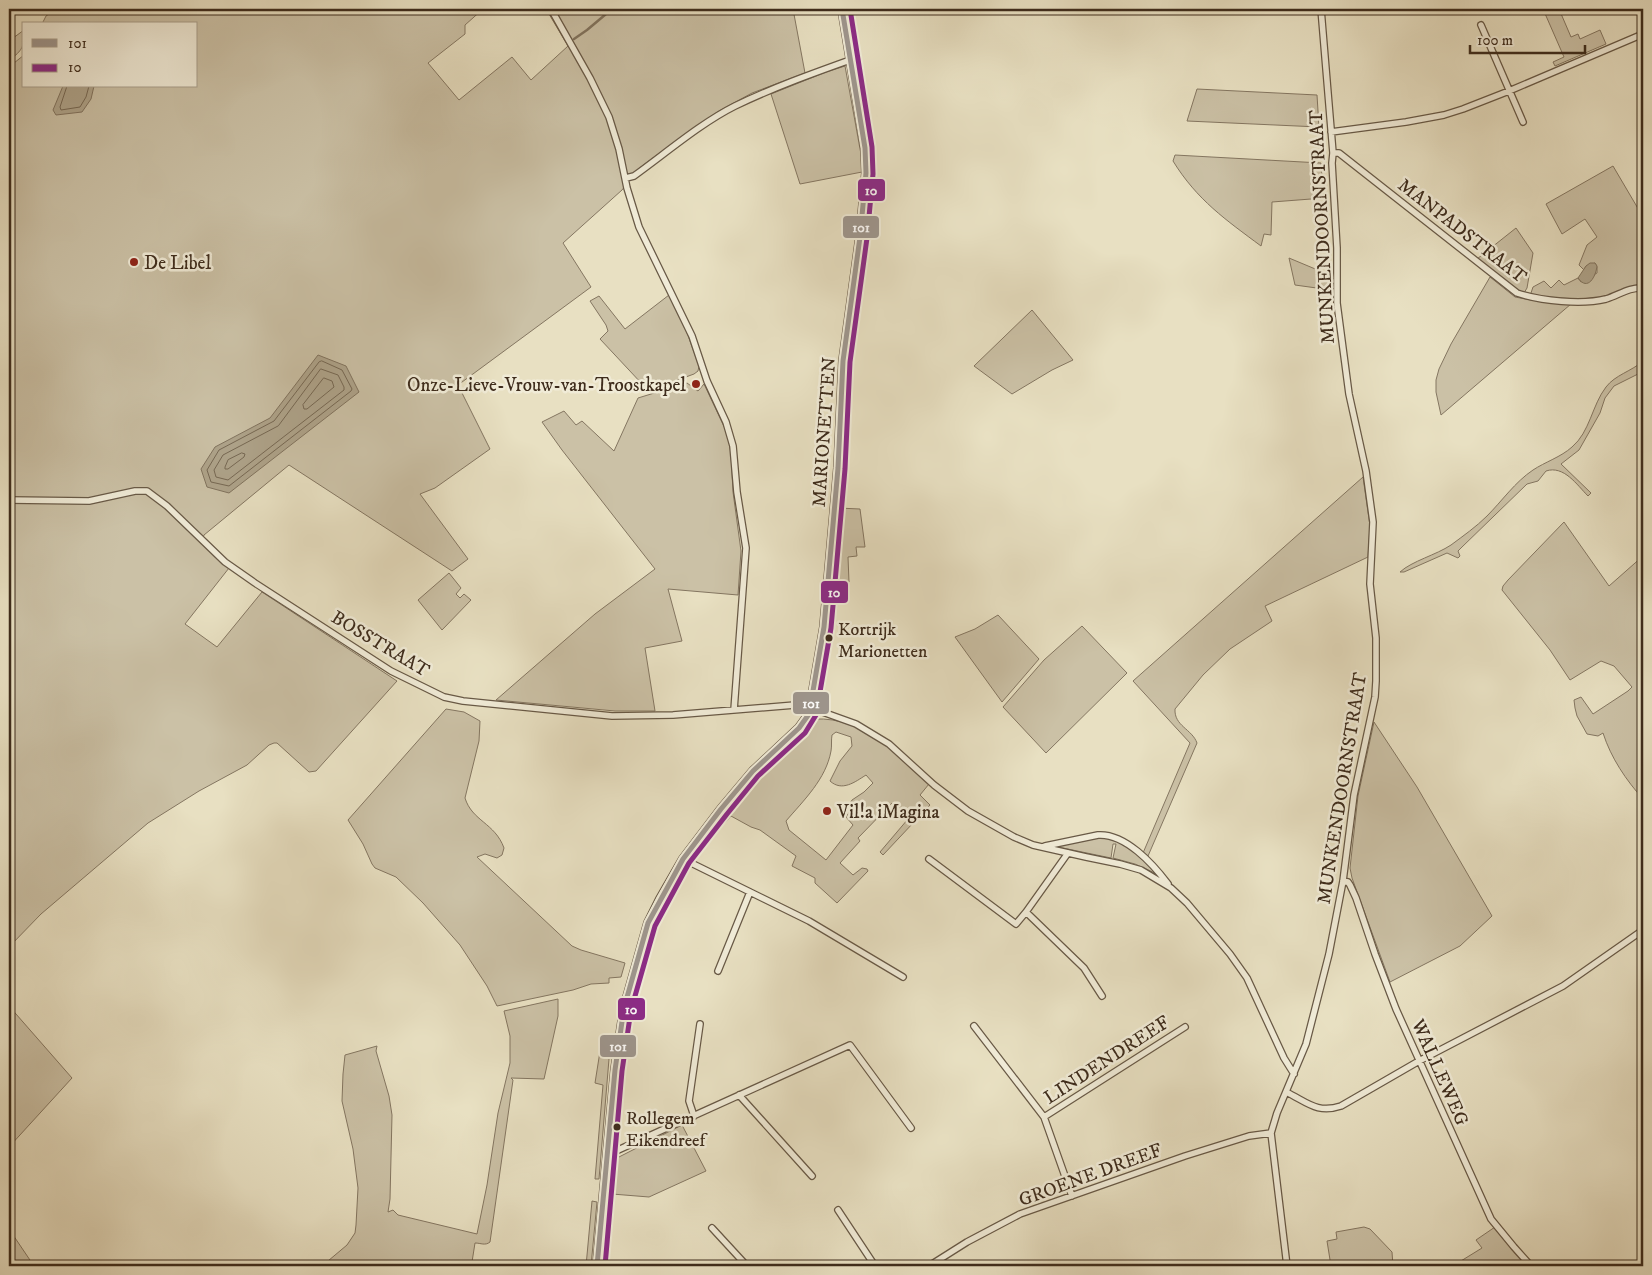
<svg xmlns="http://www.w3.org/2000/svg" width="1652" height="1275" font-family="'IM FELL DW Pica',serif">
	<rect width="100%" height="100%" fill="#e8e0c2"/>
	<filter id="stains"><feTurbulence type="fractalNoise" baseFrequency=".004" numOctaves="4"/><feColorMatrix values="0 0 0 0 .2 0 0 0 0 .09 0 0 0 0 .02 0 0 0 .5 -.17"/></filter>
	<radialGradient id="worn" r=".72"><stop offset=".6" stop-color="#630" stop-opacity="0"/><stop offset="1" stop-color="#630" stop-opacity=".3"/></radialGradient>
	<path fill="#cbc1a6" stroke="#847661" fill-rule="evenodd" d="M56 9H483L465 25V34L428 63 459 100 512 57 531 80 568 46 546 9H793L805 73 752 93 719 111 691 130 646 163 637 170 622 190 563 243 591 287 458 385 490 449 435 488 420 494 468 559 452 571 289 465 204 535 201 542 229 568 185 624 217 647 262 592 397 681 316 771 309 772 277 743H274L269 745 247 765 199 791 148 823 41 914 9 947V67L24 55V86H196V24H42L46 16Z
		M1543 9H1559L1571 37 1578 34 1580 39 1600 30 1606 44 1555 66 1553 62 1564 57Z
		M24 30C24 48 23 49 9 61V41Z
		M845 66 862 160V172L800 184 771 94 826 72Z
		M1197 89 1317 95 1319 127 1187 121Z
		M1175 155 1321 163 1324 198 1272 202 1271 235 1264 234 1261 246C1226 220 1197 200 1173 161Z
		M1613 166 1643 217V285C1629 284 1619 293 1606 296 1582 301 1557 298 1532 295L1531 293 1533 287 1544 281 1551 288 1559 280 1564 285 1578 278 1581 282 1597 273V267L1595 263 1586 266 1584 270 1579 265 1587 245 1597 237 1585 219 1562 234 1546 204Z
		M1516 228 1533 253 1527 288 1524 293 1519 291 1477 259Z
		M1289 258 1332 276 1331 290 1295 285Z
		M1490 277 1515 297 1531 300 1571 304 1441 415 1436 392V380L1439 369 1451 344Z
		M669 295 685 327 699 366 698 371 694 374 653 389 643 385 600 339 608 331 606 325 590 301 599 296 625 329Z
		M1032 310 1073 360 1052 370 1012 394 974 366Z
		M1643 361V369L1640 373 1614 386 1605 398 1600 413 1579 450 1561 464 1591 493 1588 496C1577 485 1564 465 1546 471L1538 481 1527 484 1462 547 1458 551 1460 556 1458 558 1447 553 1404 572H1400C1412 561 1436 555 1451 545 1463 536 1476 527 1487 516 1502 501 1515 482 1533 470 1545 462 1561 457 1572 447 1590 432 1592 405 1606 387 1615 375 1632 371 1643 361Z
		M687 383 698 391 704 384 728 435 731 454 733 492 741 551 738 595 668 589 682 641 645 648 655 711H615L496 700 595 614 655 569 562 450 542 422 564 411 576 425 582 421 614 451 638 398Z
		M1363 477 1370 526 1368 557 1265 606 1272 621 1230 649 1203 675 1175 709C1174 726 1192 729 1197 743L1148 856 1143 853 1190 743 1133 681Z
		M838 508 860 509 865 547H856L857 556 848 557 849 582 832 581Z
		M1564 522 1609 586 1643 556V799C1626 780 1611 758 1603 733L1598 736 1587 734 1577 716 1575 708 1574 700 1581 697 1593 714 1628 691 1632 687 1614 666 1601 661 1570 680 1550 650 1502 590 1503 586 1508 580Z
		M449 573 461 588 456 594 460 598 464 594 471 600 442 630 418 600Z
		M998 615 1039 659 1002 702 955 637 975 629Z
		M1082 626 1127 673 1046 753 1003 707 1044 660Z
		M446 709 464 712 480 721 479 741 465 798C472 821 495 823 504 848L502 855 497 858 485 854 477 857 572 946 581 950 625 963 621 977 609 978V983L591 984 573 990 497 1006 487 986 460 945 423 903 396 877 375 868 372 864 363 844 348 820Z
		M815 719C862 717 897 753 929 782V784L920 795 930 805 883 855 880 852 908 819 892 803 858 838 860 841 840 863 853 875 862 868 867 869 868 871 837 903 815 883V878L792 866 796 856 760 830 751 827 731 816 723 825 717 821 726 806 745 785 766 764 797 739ZM836 732 851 737 852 746 840 761 830 781C842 792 855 782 866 775L873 783 864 792 852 800 849 806 850 811 846 817 853 825 826 860 789 830 786 821C804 800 826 779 831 751 832 746 831 740 832 735Z
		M1374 722 1417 787 1492 916 1460 946 1390 982 1352 878 1350 868 1358 796Z
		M1099 837 1112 838 1134 851 1157 872V874L1135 864 1113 858 1116 844H1113L1111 858 1058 847V845Z
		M558 999V1016L544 1079 511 1078 513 1080 490 1242C485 1246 481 1243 475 1243L472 1262 506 1266H322L347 1245 355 1233 356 1225 358 1188 353 1149 342 1101 343 1074 345 1055 377 1046 376 1051 389 1096 392 1115 390 1199 388 1212 393 1210 398 1215 477 1234 487 1185 498 1113 510 1063V1036L504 1011Z
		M9 1006 72 1078 9 1147Z
		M601 1045 610 1047 599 1179H595L603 1085 595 1083Z
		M682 1125 706 1171 649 1197 612 1194 615 1159Z
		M592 1201 597 1202 591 1266H586Z
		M1364 1227 1370 1229 1392 1252 1393 1266H1331L1327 1241 1337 1239 1336 1232Z
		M1495 1227 1514 1252 1527 1266H1456V1264L1482 1248 1476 1240Z
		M9 1229 34 1266H9Z"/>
	<path fill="#aea38a" stroke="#81735e" d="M63 86H94L91 99 82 112 56 115 53 110Z
		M1590 263H1595L1597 266C1596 276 1588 292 1578 278L1586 266Z
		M318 355 346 366 359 392 229 493 207 487 201 469 215 447 270 418Z"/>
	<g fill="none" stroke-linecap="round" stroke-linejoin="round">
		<path stroke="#766853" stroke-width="1" d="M67 86 60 107 61 110 80 107 86 97 89 86
			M322 361 342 370 352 389 351 391 229 486 211 482 207 470 219 450 274 421 319 362Z
			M321 369 338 375 344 387V390L228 480 216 477 214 470 223 455 278 426Z
			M324 378 332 381 334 387 307 409H304L303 405Z
			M242 453 245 454 244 457 228 469H225V467L228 460Z"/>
		<path stroke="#81735e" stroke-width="2.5" d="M574 39 587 30 612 9"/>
		<defs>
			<path id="minor" d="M551 9 590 78 609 117 619 149 627 188 639 227 692 336 707 381 726 422 733 446 737 492 746 548 734 710
				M1481 25 1523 122
				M1331 132 1406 122 1444 115 1463 109 1509 91 1643 34
				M1333 153H1339L1517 293C1541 301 1582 305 1606 299 1619 295 1629 287 1643 288
				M626 178 634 176C666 153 701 123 735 106 772 88 811 74 850 60
				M9 500 89 501 135 491H147L167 506 225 562 255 583 391 671 444 697 463 701 612 716 673 715 795 705 817 710 856 724 889 744 934 785 968 811 1014 837 1033 845 1086 857 1120 864 1141 870 1171 888 1187 903 1230 954 1247 978 1284 1058 1294 1074
				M1045 846 1098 835C1125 833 1153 864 1168 884
				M683 859 809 921 903 977
				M929 859 1016 924 1026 912 1068 853
				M1343 881 1348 882 1350 885 1356 898 1375 954 1396 1009 1491 1219 1514 1247 1531 1266
				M1026 912 1084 968 1102 996
				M718 971 750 892
				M974 1026 1044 1117 1072 1196
				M1286 1092C1307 1102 1317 1114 1341 1106L1419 1061 1563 986 1643 930
				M739 1095 812 1176
				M694 1116 689 1101 700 1024
				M1044 1117 1185 1027
				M607 1155 850 1045 911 1128
				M838 1210 875 1266
				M712 1228 747 1266
				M929 1266 967 1242 1020 1214 1185 1156 1249 1136 1271 1133
				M1287 1266 1271 1133 1277 1113 1306 1044 1329 954 1343 881 1354 795 1375 697 1376 681V638L1370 584 1373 522 1366 471 1349 394 1337 303V248L1332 163 1333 153 1321 9"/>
			<path id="tertiary" d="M597 1266 615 1070 624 1008 648 923 660 899 683 859 721 809 753 771 799 728 809 714 824 627 838 468 843 361 860 237 866 173 865 148 842 9"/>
		</defs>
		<use href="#minor" stroke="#685946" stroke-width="8"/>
		<use href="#tertiary" stroke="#685946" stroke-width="10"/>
		<use href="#minor" stroke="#f0ebd7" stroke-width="5.5"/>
		<use href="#tertiary" stroke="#f0ebd7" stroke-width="8"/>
		<defs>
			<path id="bus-1" d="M597 1266 615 1070 624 1008 648 923 683 859 721 809 753 771 799 728 809 714 824 627 838 468 843 361 860 237 866 173 865 148 842 9"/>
			<path id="bus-2" d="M605 1266 622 1071 631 1010 655 926 689 863 727 814 758 776 805 733 816 715 831 628 845 469 850 362 867 238 873 174 872 147 850 9"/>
		</defs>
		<use href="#bus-1" stroke="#f0ebd7" stroke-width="9"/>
		<use href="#bus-2" stroke="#f0ebd7" stroke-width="9"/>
		<use href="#bus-1" stroke="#9e968e" stroke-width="5"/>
		<use href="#bus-2" stroke="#8c2b87" stroke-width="5"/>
	</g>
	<g fill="#8f2418" stroke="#f0ebd7" stroke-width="2">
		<circle cx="134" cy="262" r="5"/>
		<circle cx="696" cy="384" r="5"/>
		<circle cx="827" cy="811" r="5"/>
	</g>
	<g fill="#3e2c1c" stroke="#f0ebd7" stroke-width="2">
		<circle cx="829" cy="638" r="4.5"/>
		<circle cx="617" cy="1127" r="4.5"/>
	</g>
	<g text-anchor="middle" stroke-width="5" stroke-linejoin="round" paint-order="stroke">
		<g font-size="18" fill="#3e2c1c" stroke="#f0ebd7" text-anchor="start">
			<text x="838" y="635">Kortrijk<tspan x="838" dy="22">Marionetten</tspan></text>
			<text x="626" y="1124">Rollegem<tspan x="626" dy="22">Eikendreef</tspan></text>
		</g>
		<g font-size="19" fill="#3e2c1c" stroke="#f0ebd7">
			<text transform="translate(1321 227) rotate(-93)" y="7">MUNKENDOORNSTRAAT</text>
			<text transform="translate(1463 230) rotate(38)" y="7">MANPADSTRAAT</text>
			<text transform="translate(823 432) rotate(-86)" y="7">MARIONETTEN</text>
			<text transform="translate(381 643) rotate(31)" y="7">BOSSTRAAT</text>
			<text transform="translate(1341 788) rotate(-81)" y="7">MUNKENDOORNSTRAAT</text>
			<text transform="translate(1106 1059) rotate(-33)" y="7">LINDENDREEF</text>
			<text transform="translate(1441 1072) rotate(66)" y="7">WALLEWEG</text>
			<text transform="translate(1090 1174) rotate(-20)" y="7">GROENE DREEF</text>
		</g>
		<g font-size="19" fill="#3e2c1c" stroke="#f0ebd7" text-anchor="start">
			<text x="144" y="269">De Libel</text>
			<text x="686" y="391" text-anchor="end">Onze-Lieve-Vrouw-van-Troostkapel</text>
			<text x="837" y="818">Vil!a iMagina</text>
		</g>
	</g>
	<g stroke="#f0ebd7" stroke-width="2">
		<rect x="857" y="178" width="29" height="24" rx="5" fill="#8c2b87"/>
		<rect x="842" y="215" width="38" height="24" rx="5" fill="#9e968e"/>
		<rect x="820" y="580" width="29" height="24" rx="5" fill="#8c2b87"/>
		<rect x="792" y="691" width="38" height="24" rx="5" fill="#9e968e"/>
		<rect x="617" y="997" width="29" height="24" rx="5" fill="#8c2b87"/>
		<rect x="599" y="1034" width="38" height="24" rx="5" fill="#9e968e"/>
	</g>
	<g font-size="14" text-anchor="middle" font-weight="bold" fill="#fff">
		<text x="871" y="195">10</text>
		<text x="861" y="232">101</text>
		<text x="834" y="597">10</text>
		<text x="811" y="708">101</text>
		<text x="631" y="1014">10</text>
		<text x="618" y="1051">101</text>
	</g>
	<rect width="1652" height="1275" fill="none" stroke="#e8e0c2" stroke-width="30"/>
	<rect x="10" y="10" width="1632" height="1255" fill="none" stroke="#3e2c1c" stroke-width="2.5"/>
	<rect x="15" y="15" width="1622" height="1245" fill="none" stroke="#3e2c1c"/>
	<rect x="22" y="22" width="175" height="65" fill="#f0ebd7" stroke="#a99f8c"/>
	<rect x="32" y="39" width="25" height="8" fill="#9e968e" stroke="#a99f8c"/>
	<text x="68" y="48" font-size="15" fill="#3e2c1c">101</text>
	<rect x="32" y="64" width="25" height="8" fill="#8c2b87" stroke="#a99f8c"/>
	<text x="68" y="72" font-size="15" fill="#3e2c1c">10</text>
	<path d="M1470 45v8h115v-8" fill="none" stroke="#3e2c1c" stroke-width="2.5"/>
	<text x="1477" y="45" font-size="15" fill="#3e2c1c" stroke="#f0ebd7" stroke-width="4" paint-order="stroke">100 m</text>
	<rect width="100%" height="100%" filter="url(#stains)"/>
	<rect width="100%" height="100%" fill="url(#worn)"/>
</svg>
